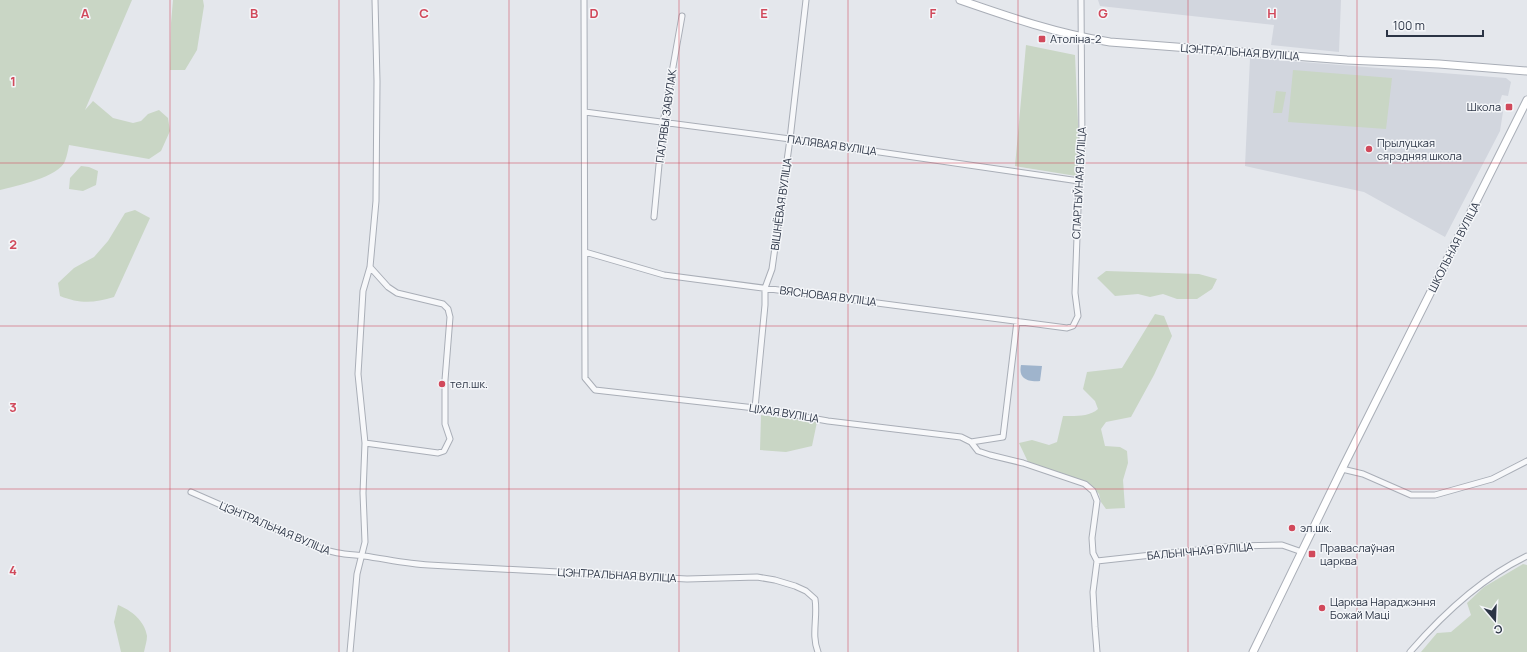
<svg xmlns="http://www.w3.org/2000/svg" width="1527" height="652" font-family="Manrope,sans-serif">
	<rect width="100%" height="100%" fill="#e4e7ec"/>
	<path fill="#d2d6de" d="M1098 0H1341L1339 52 1271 45 1274 25 1100 6Z
		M1250 58 1506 78 1511 82 1508 96 1502 95 1498 107 1503 112 1500 131 1445 237 1364 192 1245 166Z"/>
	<path fill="#c9d6c5" d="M0 0H132L85 110 93 101 113 118 133 123 141 121 148 114 159 110 168 118 170 131 161 151 149 159 69 145C68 150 67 156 65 161 59 177 16 186 0 190Z
		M173 0H203L204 6 197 50 185 70H170L171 23Z
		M1026 45 1075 55 1079 146 1076 176 1015 166Z
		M1293 70 1392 78 1386 129 1288 122Z
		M1276 91 1286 92 1282 113H1273Z
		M81 166 89 167 98 171 96 185 83 191 69 189 70 178Z
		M135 210 150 218 114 297C94 303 80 304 60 296L58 283 74 268 94 257 108 241 125 213Z
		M1106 271 1199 274 1217 279 1212 289 1197 299H1177L1163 294 1150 297 1138 294 1115 296 1097 278Z
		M1155 314 1164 316 1172 336 1154 375 1131 417 1106 422 1101 429 1105 446 1120 447 1127 451 1128 463 1123 480 1125 508 1106 509 1101 502 1099 494 1091 486 1028 462 1019 443 1032 440 1049 445 1057 442 1063 416C1075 416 1089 417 1098 409L1095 401 1083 389 1087 372 1122 368Z
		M761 415 817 422 812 446 786 452 760 450Z
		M1523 564 1527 565V652H1421L1437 633 1451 632 1471 615 1467 603 1484 587Z
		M118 605C131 610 145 621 147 636 147 641 145 647 144 652H121L114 622Z"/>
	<path fill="#9fb4cc" d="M1021 365 1042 366 1040 381C1028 382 1018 379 1021 365Z"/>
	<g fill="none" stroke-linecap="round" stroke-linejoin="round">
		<defs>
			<path id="street" d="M584 0 585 378 595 390 755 408 828 421 961 437 971 442
				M585 112 790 139 1079 181
				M654 217 663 123 682 16
				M585 252 664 275 1067 328 1073 326 1078 316 1075 293 1079 181 1082 145 1081 0
				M755 408 765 305V288L772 269 790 139 806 0
				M971 442 978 451 990 455 1023 463 1085 484 1093 491 1097 501 1092 538 1093 553 1097 561 1093 592 1095 627 1097 652
				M971 442 1003 437 1017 321
				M365 443 438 453 444 451 450 439 445 424V380L450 317 448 309 443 304 397 293 388 287 370 267
				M1342 469 1363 474 1411 495H1435L1492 479 1527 461
				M191 492 317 547C335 554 346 554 364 556 386 559 407 564 429 565L687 579 757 577 775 580 795 586 806 591 815 599C818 617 811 635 818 652
				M1097 561 1233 546 1282 545 1302 552
				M350 652 357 574 365 542 363 493 365 443 358 374 363 291 370 267 376 201 377 81 375 0
				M1410 652C1443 614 1481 578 1527 556"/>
			<path id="secondary" d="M960 0C1009 17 1058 34 1110 42L1347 60 1439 64 1527 71
				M1253 652 1342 469 1527 100"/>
		</defs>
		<use href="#street" stroke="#a9aeb7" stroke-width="7"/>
		<use href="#secondary" stroke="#a9aeb7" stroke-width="9"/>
		<use href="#street" stroke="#f7f8fa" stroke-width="5"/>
		<use href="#secondary" stroke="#fff" stroke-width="7"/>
	</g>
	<path fill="none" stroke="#d1495b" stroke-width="1" stroke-opacity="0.55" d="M170 0V652M339 0V652M509 0V652M679 0V652M848 0V652M1018 0V652M1188 0V652M1357 0V652M0 163H1527M0 326H1527M0 489H1527"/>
	<g fill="#d1495b" stroke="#f4f6f9" stroke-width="1.5">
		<rect x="1038" y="35" width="8" height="8" rx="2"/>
		<rect x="1505" y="103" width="8" height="8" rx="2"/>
		<circle cx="1369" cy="149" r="4"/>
		<circle cx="442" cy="384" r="4"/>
		<circle cx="1292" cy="528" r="4"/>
		<rect x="1308" y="550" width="8" height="8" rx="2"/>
		<circle cx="1322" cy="608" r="4"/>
	</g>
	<g text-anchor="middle" stroke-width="3" stroke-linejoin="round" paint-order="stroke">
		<g font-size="11" fill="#2b3445" stroke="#f4f6f9" text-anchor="start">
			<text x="1050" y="43">Атоліна-2</text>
			<text x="1501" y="111" text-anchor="end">Школа</text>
			<text x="1377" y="147">Прылуцкая<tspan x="1377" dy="13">сярэдняя школа</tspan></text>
			<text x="450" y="388">тел.шк.</text>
			<text x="1300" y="532">эл.шк.</text>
			<text x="1320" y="552">Праваслаўная<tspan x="1320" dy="13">царква</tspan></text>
			<text x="1330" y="606">Царква Нараджэння<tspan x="1330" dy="13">Божай Маці</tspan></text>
		</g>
		<g font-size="11" fill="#2b3445" stroke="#f4f6f9">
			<text transform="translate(1240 52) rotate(4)" y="4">ЦЭНТРАЛЬНАЯ ВУЛІЦА</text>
			<text transform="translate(666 116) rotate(-82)" y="4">ПАЛЯВЫ ЗАВУЛАК</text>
			<text transform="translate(832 145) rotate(8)" y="4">ПАЛЯВАЯ ВУЛІЦА</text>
			<text transform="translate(1079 183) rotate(-87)" y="4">СПАРТЫЎНАЯ ВУЛІЦА</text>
			<text transform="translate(781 204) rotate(-82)" y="4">ВІШНЁВАЯ ВУЛІЦА</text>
			<text transform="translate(1454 247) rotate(-63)" y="4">ШКОЛЬНАЯ ВУЛІЦА</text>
			<text transform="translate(828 296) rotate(7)" y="4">ВЯСНОВАЯ ВУЛІЦА</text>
			<text transform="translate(784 413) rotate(9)" y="4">ЦІХАЯ ВУЛІЦА</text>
			<text transform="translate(275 528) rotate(23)" y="4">ЦЭНТРАЛЬНАЯ ВУЛІЦА</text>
			<text transform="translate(1200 551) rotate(-5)" y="4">БАЛЬНІЧНАЯ ВУЛІЦА</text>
			<text transform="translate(617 575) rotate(3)" y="4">ЦЭНТРАЛЬНАЯ ВУЛІЦА</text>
		</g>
	</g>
	<g font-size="13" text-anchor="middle" font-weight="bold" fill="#d1495b" stroke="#f4f6f9" stroke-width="3" stroke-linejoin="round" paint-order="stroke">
		<text x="85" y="18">A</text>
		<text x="254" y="18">B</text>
		<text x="424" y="18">C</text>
		<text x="594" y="18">D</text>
		<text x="764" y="18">E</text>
		<text x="933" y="18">F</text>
		<text x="1103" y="18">G</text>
		<text x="1272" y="18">H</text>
		<text x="13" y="86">1</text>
		<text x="13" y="249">2</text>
		<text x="13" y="412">3</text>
		<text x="13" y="575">4</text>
	</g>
	<g transform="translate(1495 620) rotate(161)" stroke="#f4f6f9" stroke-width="3" paint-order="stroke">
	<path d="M0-3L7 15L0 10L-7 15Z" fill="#2b3445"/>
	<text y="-6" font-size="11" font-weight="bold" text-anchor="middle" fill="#2b3445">С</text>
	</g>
	<path d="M1387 30v6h96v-6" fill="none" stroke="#2b3445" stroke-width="2"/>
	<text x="1393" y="30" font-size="12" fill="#2b3445" stroke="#f4f6f9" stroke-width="3" paint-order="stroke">100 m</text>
</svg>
